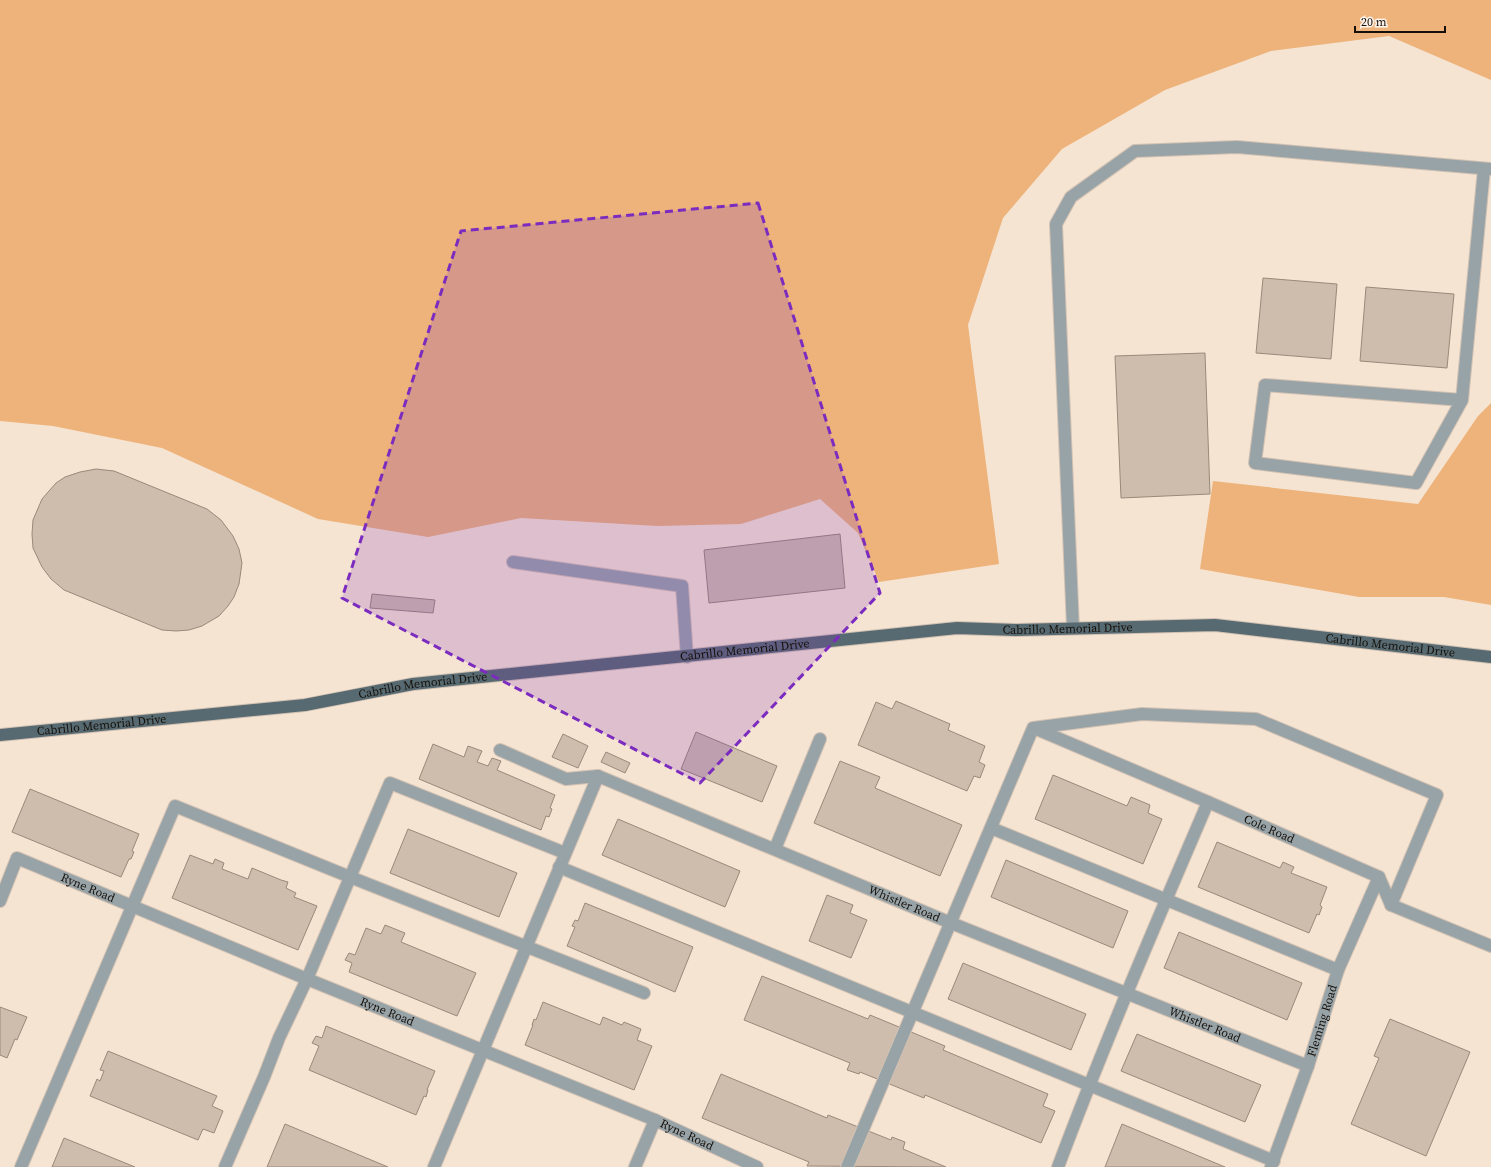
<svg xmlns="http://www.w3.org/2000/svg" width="1491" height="1167" font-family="'Source Serif 4',serif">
	<rect width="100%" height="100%" fill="#f6e4d3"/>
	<path fill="#edb37b" d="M0 0H1491V80L1389 36 1271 51 1165 90 1062 149 1003 218 968 325 999 564 879 582 858 533 820 499 741 524 657 526 521 518 428 537 318 519 162 448 53 426 0 421Z
		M1491 403V605L1444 597H1359L1200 569 1213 481 1418 504 1478 416Z"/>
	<path fill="#cebcac" stroke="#9a8979" d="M1263 278 1337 284 1331 359 1256 353Z
		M1366 287 1454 294 1447 368 1360 361Z
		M1205 353 1210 494 1121 498 1115 356Z
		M96 469 114 471 207 509 221 520 233 536 239 549 242 563 239 584 234 597 228 606 219 616 202 626 189 630 176 631 162 630 64 590 51 579 42 567 33 548 32 534 33 520 42 499 56 483 65 477 80 472Z
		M840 534 845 588 709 603 704 550Z
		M372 594 435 600 433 613 370 608Z
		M896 701 950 724 948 730 985 746 979 762 985 765 980 778 974 776 967 791 858 745 876 702 892 709Z
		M696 732 777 766 762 802 681 769Z
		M563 734 588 746 578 768 552 757Z
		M433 744 464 757 468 746 482 751 477 762 488 766 492 758 501 761 497 770 555 795 550 808 552 809 549 817 546 816 541 830 419 779Z
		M606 752 630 763 625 773 601 762Z
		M840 761 880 777 875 788 962 825 940 876 814 823Z
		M1053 775 1127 806 1131 797 1150 805 1148 813 1162 819 1143 864 1035 819Z
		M30 789 139 834 132 851 134 852 131 859H129L121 877 12 832Z
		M618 819 740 871 725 907 602 855Z
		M408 829 517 873 499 917 390 873Z
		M1217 842 1280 868 1283 862 1294 867 1291 873 1327 887 1320 905 1322 907 1319 915 1317 914 1309 933 1198 887Z
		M190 855 213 864 215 859 224 863 222 869 248 879 252 868 281 880 288 882 286 888 296 893 294 897 317 906 298 950 172 898Z
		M1006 860 1128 911 1113 948 991 897Z
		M827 895 853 905 850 913 867 920 851 958 809 941Z
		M585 903 693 947 675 992 567 946 575 927 572 926 575 920 578 921Z
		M385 925 405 933 401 942 476 973 457 1016 349 972 352 963 345 960 349 953 355 955 366 928 381 934Z
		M1179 932 1302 983 1287 1020 1164 968Z
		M963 963 1086 1014 1071 1050 948 999Z
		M762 976 868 1019 870 1015 945 1046 943 1050 1048 1094 1043 1106 1055 1111 1041 1143 925 1095 924 1098 860 1072 859 1074 847 1070 850 1063 744 1020Z
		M543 1002 600 1025 603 1017 622 1025 624 1022 641 1029 637 1040 652 1046 634 1090 525 1045 533 1025H532L534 1019 536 1020Z
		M0 1007 27 1017 17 1040 15 1039 7 1058 0 1055Z
		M1390 1019 1470 1052 1426 1156 1351 1124 1379 1058 1374 1056Z
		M326 1026 435 1071 427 1090H428L426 1097 424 1096 416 1115 309 1070 319 1046 312 1043 316 1036 322 1038Z
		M1137 1034 1261 1085 1245 1122 1121 1071Z
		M108 1051 217 1096 212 1106 223 1111 214 1133 203 1129 198 1140 90 1096 97 1079 100 1081 104 1071 100 1070Z
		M721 1074 827 1118 828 1115 891 1140 892 1137 905 1142 903 1149 946 1167 807 1166 809 1162 702 1118Z
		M285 1124 388 1167H267Z
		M1122 1124 1225 1167H1105Z
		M64 1138 135 1167H52Z"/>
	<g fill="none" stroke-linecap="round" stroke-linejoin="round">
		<defs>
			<g id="minor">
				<path d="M1462 400 1265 385 1255 463 1416 483 1462 400 1484 169"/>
				<path d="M513 562 682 586 687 657"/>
				<path d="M1073 628 1056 224 1071 197 1135 151 1237 147 1491 169"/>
				<path id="s1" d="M1034 728 1208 802 1379 877 1391 905 1491 946"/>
				<path id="s2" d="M500 750 566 779 598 776 951 923 1308 1066"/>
				<path d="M991 828 1338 970"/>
				<path d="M775 849 820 739"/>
				<path d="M559 867 1274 1161"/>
				<path id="s3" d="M0 901 17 858 307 979 655 1120 757 1167"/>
				<path d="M21 1167 175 806 350 877 644 993"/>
				<path d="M225 1167 264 1077 279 1038 307 979 390 783 565 853"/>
				<path d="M434 1167 598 776"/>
				<path d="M635 1167 655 1120"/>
				<path d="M847 1167 1033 728 1142 714 1256 719 1437 795 1391 905"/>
				<path d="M1058 1167C1104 1044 1156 923 1208 802"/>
				<path id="s4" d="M1271 1167 1308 1066 1338 970 1379 877"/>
			</g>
			<g id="major">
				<path id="s5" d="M0 735 305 705 413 684 957 628 1016 630 1215 625 1491 657"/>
			</g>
		</defs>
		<use href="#minor" stroke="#d2c2b3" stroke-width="14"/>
		<use href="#major" stroke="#d2c2b3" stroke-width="14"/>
		<use href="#minor" stroke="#98a3a7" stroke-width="12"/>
		<use href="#major" stroke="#576a71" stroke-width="12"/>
	</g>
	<path fill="#7b2cbf" fill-opacity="0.2" stroke="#7b2cbf" stroke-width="3" stroke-dasharray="8 5" stroke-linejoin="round" d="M758 203 880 593 700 783 342 598 461 231Z"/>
	<g text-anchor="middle" stroke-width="4" stroke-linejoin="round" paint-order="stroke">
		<g font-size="12" fill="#16100a" stroke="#fdf2e8">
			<text dy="4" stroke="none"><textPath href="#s5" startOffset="1074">Cabrillo Memorial Drive</textPath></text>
			<text dy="4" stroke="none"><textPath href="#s5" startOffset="1398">Cabrillo Memorial Drive</textPath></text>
			<text dy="4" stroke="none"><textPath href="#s5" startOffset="750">Cabrillo Memorial Drive</textPath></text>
			<text dy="4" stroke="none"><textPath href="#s5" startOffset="426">Cabrillo Memorial Drive</textPath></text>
			<text dy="4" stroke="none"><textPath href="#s5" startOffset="102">Cabrillo Memorial Drive</textPath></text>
			<text dy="4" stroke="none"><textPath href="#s1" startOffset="256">Cole Road</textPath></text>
			<text dy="4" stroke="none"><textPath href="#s3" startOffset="123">Ryne Road</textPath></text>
			<text dy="4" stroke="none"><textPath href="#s2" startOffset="436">Whistler Road</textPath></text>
			<text dy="4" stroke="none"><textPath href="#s3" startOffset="447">Ryne Road</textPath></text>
			<text dy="4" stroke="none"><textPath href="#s4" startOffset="155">Fleming Road</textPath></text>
			<text dy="4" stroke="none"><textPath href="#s2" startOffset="760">Whistler Road</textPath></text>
			<text dy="4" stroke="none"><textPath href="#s3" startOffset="771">Ryne Road</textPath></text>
		</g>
	</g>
	<path d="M1355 26v6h90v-6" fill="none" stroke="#16100a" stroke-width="2"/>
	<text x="1361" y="26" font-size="12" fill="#16100a" stroke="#fdf2e8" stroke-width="3" paint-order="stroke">20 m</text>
</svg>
